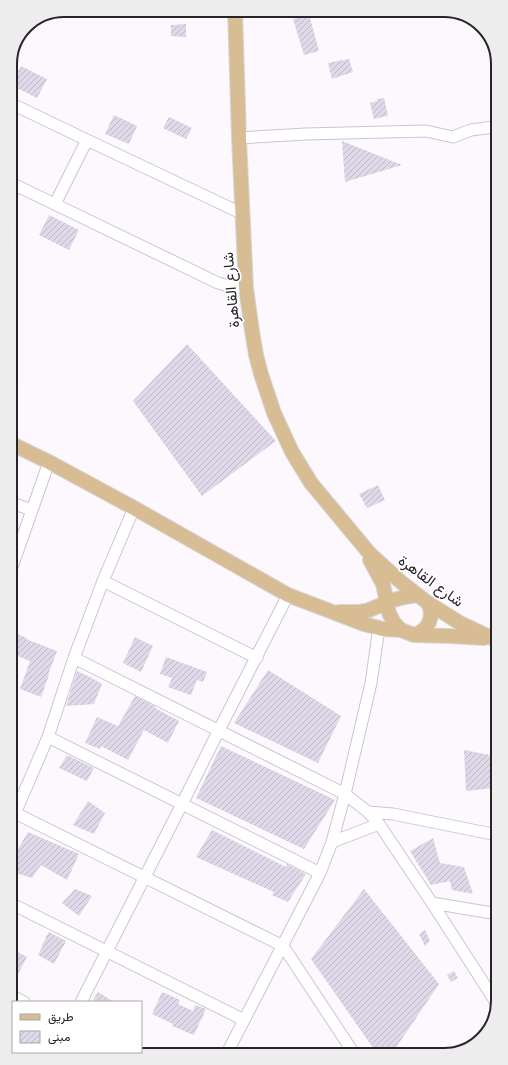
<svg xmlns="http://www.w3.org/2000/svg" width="508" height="1065" font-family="Jost,Vazirmatn,sans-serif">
	<defs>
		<pattern id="building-hatch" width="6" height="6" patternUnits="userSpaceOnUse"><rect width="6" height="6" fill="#ded8e9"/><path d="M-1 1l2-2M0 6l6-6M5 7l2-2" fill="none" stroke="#beb9c8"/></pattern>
	</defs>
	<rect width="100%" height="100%" fill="#fcf8fe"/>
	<path fill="url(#building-hatch)" d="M309 15 319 51 304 55 293 19Z
		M186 24V37L171 36V25Z
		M349 59 353 72 332 79 328 63Z
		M21 66 47 79 37 98 11 85Z
		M384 98 388 116 374 119 370 103 377 101V99Z
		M114 115 137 126 129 144 105 134Z
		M169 117 192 128 186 139 163 128Z
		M342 141 402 165 345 182Z
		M11 191 19 195 11 213Z
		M49 215 79 230 69 250 39 235Z
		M187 344 276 441 202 496 133 401Z
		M378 485 385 500 367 508 359 494Z
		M12 632 27 638 26 639 57 651 48 675H49L41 697 20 689 30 661 13 654Z
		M135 637 153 646 141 672 123 663Z
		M166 657 207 672 203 682 197 680 191 695 168 687 172 678 160 674Z
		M268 670 341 716 318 763 234 723Z
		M77 671 90 677 102 684 94 704 66 706Z
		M135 696 156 707 155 708 179 721 168 743 144 730 128 760 101 746 100 749 85 743 97 717 118 726Z
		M221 746 335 800 304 849 196 798Z
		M464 750 495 756 493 788 466 791Z
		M67 755 94 768 87 781 59 768Z
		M88 801 105 813 94 834 73 825Z
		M212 830 286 867 287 864 306 874 288 902 272 895 274 892 196 857Z
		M28 832 79 854 67 880 41 865 32 878 13 872V861L18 849Z
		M433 838 440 863 464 867 473 894 452 890 450 881 431 885 410 851Z
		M75 889 92 896 79 916 62 903Z
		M364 889 439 984 393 1052H376L311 959Z
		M425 930 430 941 425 946 419 934Z
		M49 932 66 941 54 964 38 955 42 947V945L46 938H45Z
		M14 950 27 957 14 982Z
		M454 971 458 978 451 982 447 975Z
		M98 992 114 1002H92Z
		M162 992 180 1000 178 1004 193 1011 195 1005 206 1009 194 1035 172 1026 173 1024 152 1014Z"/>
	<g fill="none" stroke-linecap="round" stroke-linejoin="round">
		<defs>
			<path id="minor" d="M10 103 87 140 243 214
				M239 138 306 134 426 131 453 137 471 130 494 127
				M11 183 218 283 229 286 246 288
				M55 204 87 140
				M12 503 32 510
				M12 567 49 462
				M103 581 257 658
				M74 658 345 794 368 812 379 824 432 903 497 1004
				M48 737 320 873
				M368 812 393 814 497 835
				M15 813 283 946 353 1052
				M13 818 48 737 74 658 103 581 134 508
				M332 842 379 824
				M432 903 498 914
				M14 905 244 1020
				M14 997 24 1002
				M81 1002 182 804 219 730 288 595
				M126 1052 131 1054
				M55 1053V1052
				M227 1053 320 873 332 842 345 794 371 683 379 628"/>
			<path id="major" d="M235 10 239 138 246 288 252 331 256 355 261 374 274 413 292 452 311 483 370 554 401 582 428 603 460 623 496 640
				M12 444 49 462 134 508 288 595 364 624 383 629 401 630
				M370 560 383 584 389 613 394 623 401 630 414 635 450 636 484 638
				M339 612H359L369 610 393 600 405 597 417 595
				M414 635C428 631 435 617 428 603"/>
		</defs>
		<use href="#minor" stroke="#cec3d3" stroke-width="13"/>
		<use href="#major" stroke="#d8d8d9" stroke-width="16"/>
		<use href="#minor" stroke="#fff" stroke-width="11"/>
		<use href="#major" stroke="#d7bc94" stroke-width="14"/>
	</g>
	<g text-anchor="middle" stroke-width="3.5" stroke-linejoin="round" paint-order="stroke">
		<g font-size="15" fill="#28242a" stroke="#fff">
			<text transform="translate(231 290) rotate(-95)" y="5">شارع القاهرة</text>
			<text transform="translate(431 581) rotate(36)" y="5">شارع القاهرة</text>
		</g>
	</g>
	<path d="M0 0H508V1065H0ZM64 17H444A47 47 0 0 1 491 64V1001A47 47 0 0 1 444 1048H64A47 47 0 0 1 17 1001V64A47 47 0 0 1 64 17Z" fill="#eeedee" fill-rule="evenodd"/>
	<path fill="none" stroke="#28242a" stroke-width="2" d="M64 17H444A47 47 0 0 1 491 64V1001A47 47 0 0 1 444 1048H64A47 47 0 0 1 17 1001V64A47 47 0 0 1 64 17Z"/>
	<rect x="12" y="1001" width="130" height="52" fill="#ffffff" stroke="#a9a7aa"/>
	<rect x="20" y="1014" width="20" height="6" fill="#d7bc94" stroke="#a9a7aa"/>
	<text x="48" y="1021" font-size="12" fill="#28242a">طريق</text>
	<rect x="20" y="1031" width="20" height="12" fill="url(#building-hatch)" stroke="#a9a7aa"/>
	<text x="48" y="1041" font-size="12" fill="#28242a">مبنى</text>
</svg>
